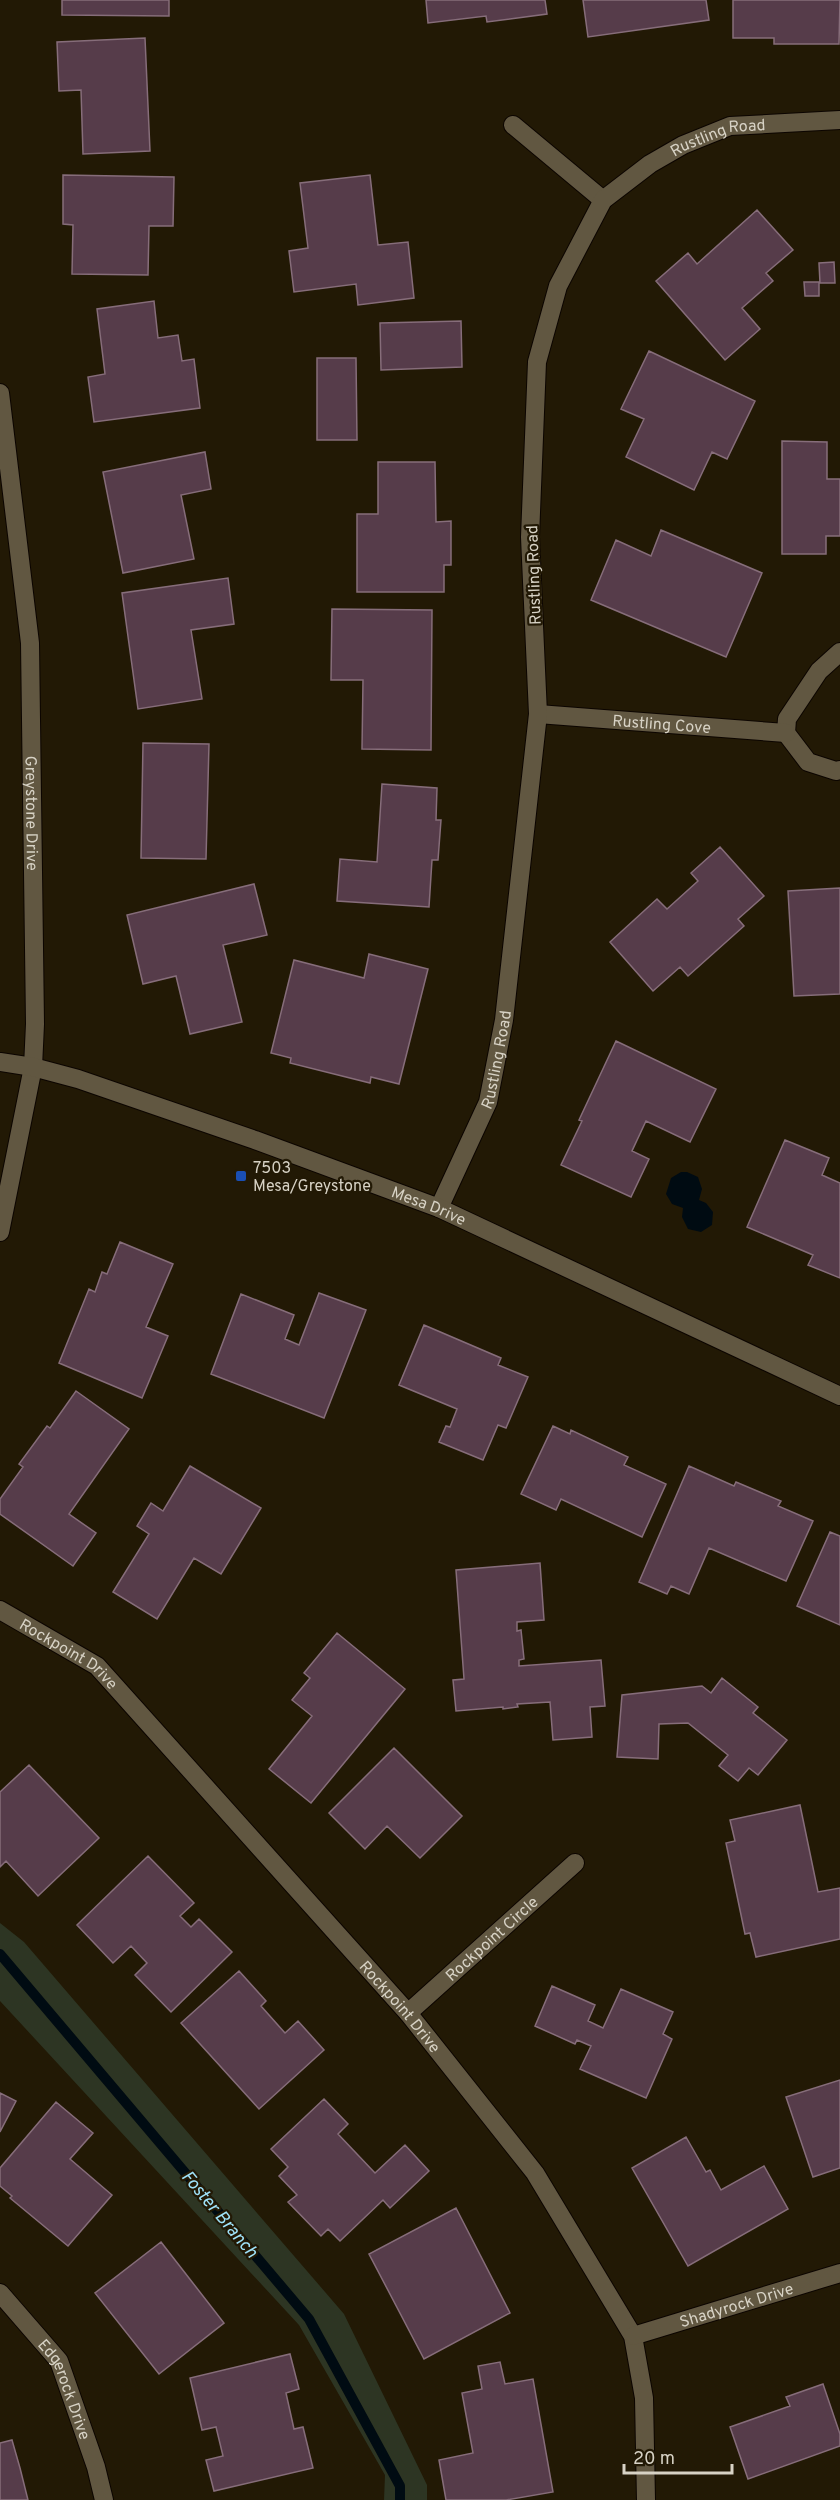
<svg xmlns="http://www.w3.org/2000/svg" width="840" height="2500" font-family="Overpass,sans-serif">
	<rect width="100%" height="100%" fill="#221905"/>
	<path fill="#2d3523" d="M0 1923 24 1942 344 2314 427 2485V2500H384L385 2475 299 2325 0 2001Z"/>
	<path fill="#000b12" d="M681 1172H687L698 1177 702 1189 699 1200 706 1203 713 1212 712 1225 701 1232 688 1229 682 1217 683 1208 672 1204 666 1194 671 1178Z"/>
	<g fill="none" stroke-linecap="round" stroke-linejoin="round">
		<path stroke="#000b12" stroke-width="10" d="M0 1954 309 2319 400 2486V2500"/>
	</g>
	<path fill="#563c4a" stroke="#866d7a" stroke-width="1.5" d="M62 0H169V16L62 15Z
		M426 0H545L547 14 487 22 486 16 428 23Z
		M583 0H706L709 20 588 37Z
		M733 0H840L839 44H774V38H733Z
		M145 38 150 151 83 154 81 90 59 91 57 42Z
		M63 175 174 177 173 226H149L148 275 72 274 73 225 63 224Z
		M370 175 378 245 408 242 414 298 358 305 356 284 294 292 289 251 308 248 300 183Z
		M757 210 793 250 766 273 773 281 742 308 760 329 725 360 656 281 688 253 697 264Z
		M834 262 835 283H820L819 263Z
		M804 282H819V296H805Z
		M154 301 158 338 178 335 182 361 194 359 200 408 94 422 88 377 105 374 97 309Z
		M461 321 462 367 381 370 380 323Z
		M649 351 755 401 727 459 712 452 694 490 626 457 644 419 621 409Z
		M317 358H356L357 440H317Z
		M782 441 827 442V479H840V536H826V554H782Z
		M205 452 211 489 181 495 194 559 123 573 103 472Z
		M378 462H435L436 522 451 521V565H444V592H357V514H378Z
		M661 530 762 573 726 657 591 600 616 540 651 556Z
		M228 578 234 624 191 630 202 699 138 709 122 593Z
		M332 609 432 610 431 750 362 749 363 680H331Z
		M143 743 209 744 206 859 141 858Z
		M382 784 437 788 436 820H441L438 860H432L429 907 337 901 340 859 377 862Z
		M720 847 764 896 738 919 744 926 688 976 680 967 653 991 610 942 657 899 667 909 698 881 691 873Z
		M254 884 267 935 223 945 242 1022 190 1034 176 976 143 984 127 915Z
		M840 888V994L794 996 788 891Z
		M369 954 428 969 399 1084 371 1077 370 1083 290 1063 291 1058 271 1053 294 960 364 978Z
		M616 1041 716 1089 690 1142 646 1121 632 1151 649 1159 631 1197 561 1165 582 1121 579 1120Z
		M785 1140 829 1158 822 1175 840 1183V1278L808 1265 813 1255 747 1227Z
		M120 1242 173 1264 146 1327 168 1336 142 1398 59 1363 89 1289 95 1292 102 1272 107 1274Z
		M319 1293 366 1310 324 1418 211 1374 241 1294 294 1315 285 1339 299 1345Z
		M424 1325 501 1358 498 1365 528 1377 506 1428 498 1425 483 1460 439 1442 446 1426 450 1427 457 1409 399 1385Z
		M76 1391 129 1429 69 1514 96 1533 73 1566 0 1514V1499L23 1467 19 1464 47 1426 50 1428Z
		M553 1426 570 1434 571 1430 628 1457 624 1465 666 1484 642 1537 561 1499 556 1510 521 1494Z
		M190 1466 261 1508 221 1574 194 1558 157 1619 113 1592 149 1534 137 1526 151 1503 163 1511Z
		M689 1466 734 1486 736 1482 781 1501 778 1506 813 1521 786 1581 709 1548 689 1594 671 1586 667 1594 639 1582Z
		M830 1532 840 1536V1625L797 1606Z
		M540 1563 544 1620 517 1622V1631L521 1630 524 1659 519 1660V1666L601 1660 605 1706 590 1707 592 1737 553 1740 550 1702 517 1704 518 1707 503 1709V1707L456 1711 453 1680 464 1679 456 1570Z
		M337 1633 405 1689 311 1803 269 1769 312 1716 292 1700 310 1678 304 1673Z
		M722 1678 758 1707 753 1713 787 1740 758 1775 749 1768 738 1781 719 1766 728 1755 688 1723 659 1724 658 1759 617 1757 622 1695 702 1686 711 1693Z
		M394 1748 462 1816 420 1858 387 1826 365 1849 329 1813Z
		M29 1765 99 1838 38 1896 6 1861 0 1867V1792Z
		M800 1805 818 1892 840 1888V1939L756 1957 750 1933 745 1934 726 1843 735 1841 730 1820Z
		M148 1856 194 1903 180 1916 191 1927 199 1919 232 1952 171 2012 135 1975 147 1963 131 1946 113 1963 77 1925Z
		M239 1971 266 2001 261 2006 285 2033 298 2021 324 2050 259 2109 181 2023Z
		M552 1986 595 2005 588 2021 603 2028 621 1989 673 2012 663 2034 672 2039 646 2098 580 2069 591 2046 577 2040 575 2044 535 2026Z
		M840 2080V2168L813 2177 786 2097Z
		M0 2093 16 2101 0 2132Z
		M324 2099 348 2124 338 2134 375 2173 405 2145 429 2171 390 2208 383 2200 340 2241 328 2229 321 2236 288 2202 297 2195 279 2176 288 2167 271 2149Z
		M56 2102 93 2133 70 2159 112 2195 68 2246 10 2198 12 2196 0 2186V2168Z
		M686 2137 706 2172 710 2170 721 2190 764 2166 788 2209 688 2266 632 2168Z
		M456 2208 510 2313 424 2359 369 2254Z
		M161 2242 224 2323 159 2374 95 2293Z
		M290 2354 299 2389 286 2393 294 2429 303 2427 313 2468 214 2491 206 2460 223 2456 216 2427 202 2430 190 2378Z
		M500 2362 505 2384 533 2379 553 2492 506 2500H446L439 2460 473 2453 462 2393 482 2389 478 2366Z
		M823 2384 840 2434V2446L748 2479 730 2427 790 2406 786 2397Z
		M12 2440 20 2468 28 2500H0V2443Z"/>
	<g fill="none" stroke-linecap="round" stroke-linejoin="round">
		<defs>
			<g id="minor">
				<path d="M513 125 603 200"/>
				<path d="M840 652 819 671 787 719 786 733 808 762 836 771 840 770"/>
				<path id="s1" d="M538 714 786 733"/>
				<path id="s2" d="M439 1208 488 1102 504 1020 538 714 530 537 537 362 558 286 603 200 650 164 683 145 730 126 840 120"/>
				<path id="s3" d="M0 1610 97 1666 408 2013 535 2173 633 2336 644 2398 646 2500"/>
				<path id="s4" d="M408 2013 575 1863"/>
				<path id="s5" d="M0 2293 59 2361 96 2467 104 2500"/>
				<path id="s6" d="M633 2336 840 2273"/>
			</g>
			<g id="tertiary">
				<path id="s7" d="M0 393 30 643 35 1024 33 1067 0 1232"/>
				<path id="s8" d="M0 1062 33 1067 78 1079 255 1140 439 1208 840 1396"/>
			</g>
		</defs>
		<use href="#minor" stroke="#0c0500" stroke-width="20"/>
		<use href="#tertiary" stroke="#0c0500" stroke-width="20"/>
		<use href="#minor" stroke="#615741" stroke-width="18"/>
		<use href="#tertiary" stroke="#615741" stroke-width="18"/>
	</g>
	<rect fill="#1a4fb4" stroke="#221905" stroke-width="2" x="235" y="1170" width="12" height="12" rx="3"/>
	<g text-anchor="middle" stroke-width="4.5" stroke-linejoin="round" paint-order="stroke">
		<g font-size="16" fill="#d7d2c5" stroke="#221905">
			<text dy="6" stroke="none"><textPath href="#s2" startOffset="1170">Rustling Road</textPath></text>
			<text transform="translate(533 575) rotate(-92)" y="6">Rustling Road</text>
			<text dy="6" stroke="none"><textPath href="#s1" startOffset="124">Rustling Cove</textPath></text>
			<text dy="6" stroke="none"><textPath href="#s7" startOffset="422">Greystone Drive</textPath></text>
			<text dy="6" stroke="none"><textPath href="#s2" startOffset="160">Rustling Road</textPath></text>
			<text dy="6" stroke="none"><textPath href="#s8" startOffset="453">Mesa Drive</textPath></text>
			<text dy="6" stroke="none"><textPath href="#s3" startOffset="82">Rockpoint Drive</textPath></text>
			<text dy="6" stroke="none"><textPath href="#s4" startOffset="112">Rockpoint Circle</textPath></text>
			<text dy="6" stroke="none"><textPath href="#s3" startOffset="568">Rockpoint Drive</textPath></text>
			<text dy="6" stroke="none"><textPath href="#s6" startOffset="108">Shadyrock Drive</textPath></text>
			<text dy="6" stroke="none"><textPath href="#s5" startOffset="118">Edgerock Drive</textPath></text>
		</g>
		<g font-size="16" fill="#d7d2c5" stroke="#221905" text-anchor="start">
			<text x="253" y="1173">7503<tspan x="253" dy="18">Mesa/Greystone</tspan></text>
		</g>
		<g font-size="18" font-style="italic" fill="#9fe2f9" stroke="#221905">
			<text transform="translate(220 2214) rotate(50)" y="6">Foster Branch</text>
		</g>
	</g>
	<path d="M624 2464v9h108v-9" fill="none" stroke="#d7d2c5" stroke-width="3"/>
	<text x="633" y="2464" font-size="18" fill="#d7d2c5" stroke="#221905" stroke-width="4.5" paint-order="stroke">20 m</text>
</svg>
